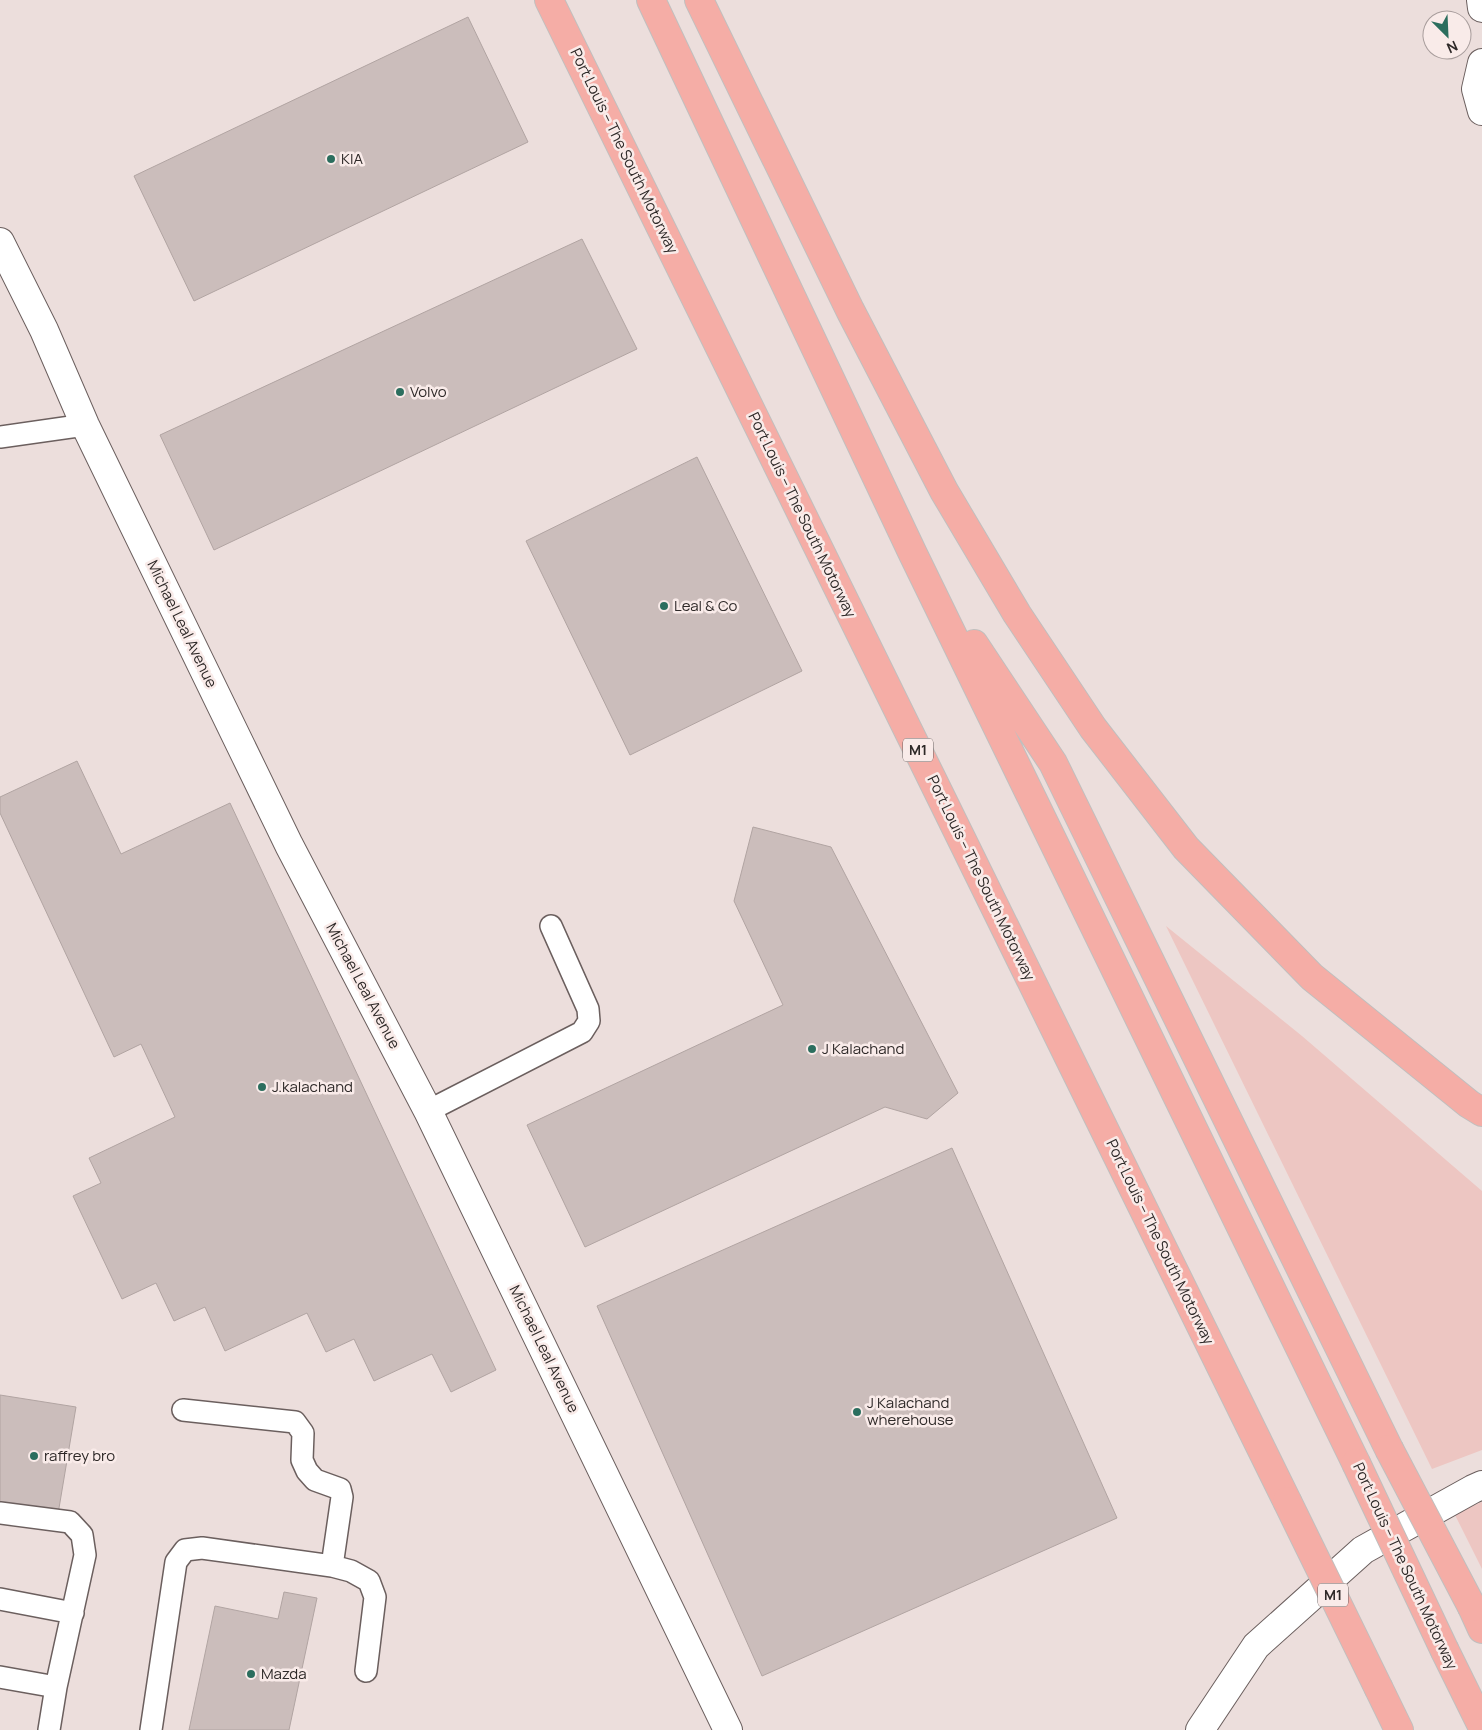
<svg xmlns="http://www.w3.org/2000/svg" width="1482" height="1730" font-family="Manrope,sans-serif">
	<rect width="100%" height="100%" fill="#ecdedc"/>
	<path fill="#edc6c2" d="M1166 926 1302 1036 1482 1191V1450L1432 1469Z
		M1482 1502V1569L1454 1513Z"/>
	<path fill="#cbbdbb" stroke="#b1a4a2" d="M468 17 528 142 194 301 134 176Z
		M582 239 637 349 214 550 160 435Z
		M697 457 802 671 630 755 526 541Z
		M77 761 121 854 230 803 496 1370 451 1392 432 1354 374 1381 354 1339 326 1352 307 1313 225 1351 205 1307 174 1321 156 1283 122 1299 73 1196 101 1183 89 1158 175 1117 141 1044 114 1057 0 813V797Z
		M753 827 831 847 958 1093 927 1119 885 1107 585 1247 527 1125 783 1005 734 901Z
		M952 1148 1117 1518 762 1676 597 1306Z
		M0 1395 76 1407 58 1514 0 1505Z
		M284 1592 317 1598 289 1730H189L215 1606 278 1619Z"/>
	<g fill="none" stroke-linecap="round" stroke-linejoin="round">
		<defs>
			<path id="lane" d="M0 437 85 425
				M428 1111 582 1032 589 1021 588 1009 551 926
				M183 1410 295 1422 303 1433 302 1460 307 1471 315 1480 340 1489 342 1497 332 1566
				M0 1513 70 1522 82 1535 85 1555 56 1687 49 1730
				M0 1599 73 1613
				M0 1677 56 1687
				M151 1730 176 1562 185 1550 202 1548 332 1566 351 1571 369 1581 375 1597 366 1671"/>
			<path id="street" d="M1481 0 1482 8
				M1482 63 1476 89 1482 111
				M0 242 44 330 85 425 289 845 428 1111 728 1730"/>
			<path id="secondary" d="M1200 1730 1256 1646 1363 1550 1473 1489 1482 1485"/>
			<path id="highway" d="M549 0 1287 1501
				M651 0 913 554 1356 1463
				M699 0 850 310 944 491 1017 614 1093 728 1186 848 1312 977 1469 1104 1482 1112
				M974 644 1053 763 1389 1449
				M1472 1607 1482 1629
				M1445 1651 1482 1726
				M1379 1689 1399 1730"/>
		</defs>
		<use href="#lane" stroke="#6b5f5e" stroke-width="24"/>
		<use href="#street" stroke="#6b5f5e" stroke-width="30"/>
		<use href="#secondary" stroke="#6b5f5e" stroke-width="30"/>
		<use href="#highway" stroke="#c0bfbe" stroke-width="30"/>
		<use href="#lane" stroke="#fff" stroke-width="21"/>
		<use href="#street" stroke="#fff" stroke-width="28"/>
		<use href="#secondary" stroke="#fff" stroke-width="28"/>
		<use href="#highway" stroke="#f5ada6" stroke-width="28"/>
		<defs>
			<path id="highway-bridge" d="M1389 1449 1472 1607
				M1356 1463 1445 1651
				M1287 1501 1379 1689"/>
		</defs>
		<use href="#highway-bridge" stroke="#c0bfbe" stroke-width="30" stroke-linecap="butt"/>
		<use href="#highway-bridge" stroke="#f5ada6" stroke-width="28"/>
	</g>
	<g fill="#2b6e5e" stroke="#f9ebe9" stroke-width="2">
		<circle cx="331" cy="159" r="5"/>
		<circle cx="400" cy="392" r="5"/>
		<circle cx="664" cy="606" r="5"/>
		<circle cx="812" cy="1049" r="5"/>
		<circle cx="262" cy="1087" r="5"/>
		<circle cx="857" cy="1412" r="5"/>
		<circle cx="34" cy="1456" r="5"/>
		<circle cx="251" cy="1674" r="5"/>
	</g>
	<g text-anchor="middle" stroke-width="5" stroke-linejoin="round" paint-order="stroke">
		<g fill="#f9ebe9" stroke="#6b6362" stroke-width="1">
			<rect x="903" y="738.5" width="30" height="23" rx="4"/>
			<rect x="1318" y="1583.5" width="30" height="23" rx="4"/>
		</g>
		<g font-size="14" font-weight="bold" fill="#2e2928">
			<text x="918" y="755">M1</text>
			<text x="1333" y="1600">M1</text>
		</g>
		<g font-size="15" fill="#2e2928" stroke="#f9ebe9">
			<text transform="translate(624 151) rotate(64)" y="5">Port Louis – The South Motorway</text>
			<text transform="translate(802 515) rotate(64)" y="5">Port Louis – The South Motorway</text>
			<text transform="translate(182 624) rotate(64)" y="5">Michael Leal Avenue</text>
			<text transform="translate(981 878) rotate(64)" y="5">Port Louis – The South Motorway</text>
			<text transform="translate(363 986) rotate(62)" y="5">Michael Leal Avenue</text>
			<text transform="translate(1160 1242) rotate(64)" y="5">Port Louis – The South Motorway</text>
			<text transform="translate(544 1349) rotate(64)" y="5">Michael Leal Avenue</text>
			<text transform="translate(1405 1566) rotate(65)" y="5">Port Louis – The South Motorway</text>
		</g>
		<g font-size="15" fill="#2e2928" stroke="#f9ebe9" text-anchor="start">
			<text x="341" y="164">KIA</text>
			<text x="410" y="397">Volvo</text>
			<text x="674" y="611">Leal &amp; Co</text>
			<text x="822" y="1054">J Kalachand</text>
			<text x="272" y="1092">J.kalachand</text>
			<text x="867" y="1408">J Kalachand<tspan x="867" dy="17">wherehouse</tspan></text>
			<text x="44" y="1461">raffrey bro</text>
			<text x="261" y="1679">Mazda</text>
		</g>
	</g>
	<g transform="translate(1447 35) rotate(156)"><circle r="24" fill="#f9ebe9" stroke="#a89d9c"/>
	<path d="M0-4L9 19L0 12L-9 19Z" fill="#2b6e5e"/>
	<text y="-8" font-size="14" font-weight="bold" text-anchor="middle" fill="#2e2928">N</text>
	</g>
</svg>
